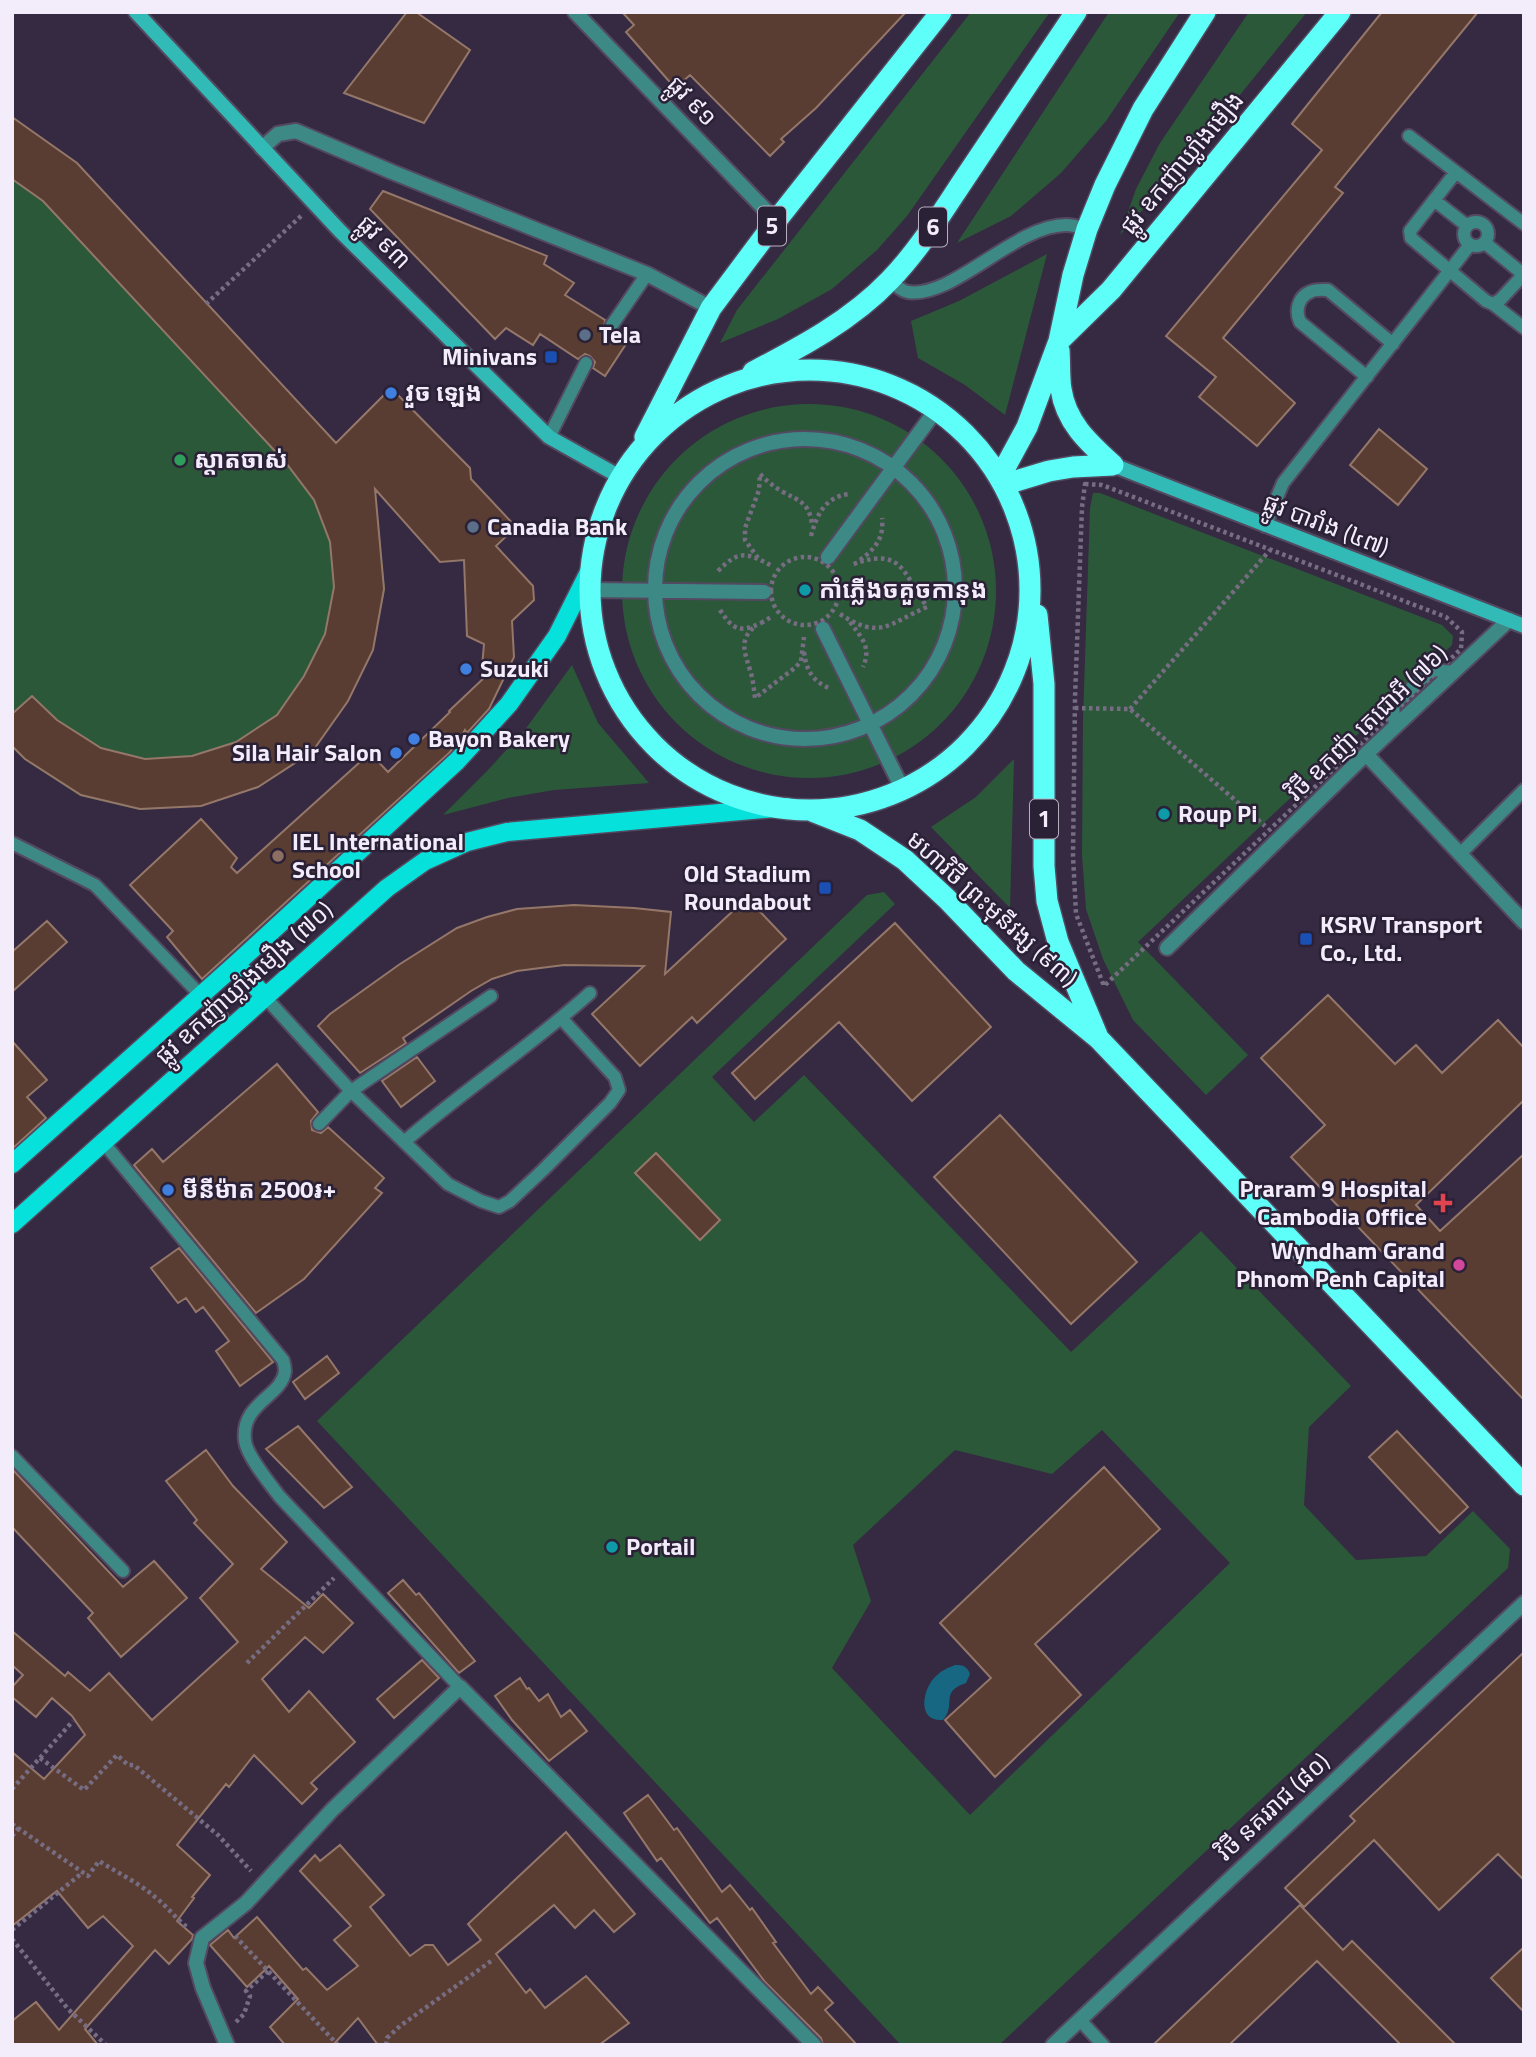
<svg xmlns="http://www.w3.org/2000/svg" width="1536" height="2057" font-family="'Titillium Web','Noto Sans Khmer',sans-serif">
	<rect width="100%" height="100%" fill="#352a42"/>
	<path fill="#2c583a" fill-rule="evenodd" d="M971 12H1050L907 216 877 250 832 289 778 319 720 343 737 310Z
		M1109 12H1180L1106 121 1061 173 1011 216 957 243Z
		M1249 12H1307L1185 163 1120 235 1136 189 1160 143Z
		M12 122 27 127 77 163 325 431 359 475 379 529 385 589 373 650 348 701 313 752 257 788 201 806 140 810 80 796 25 760 12 747Z
		M1047 254 1005 415 965 385 918 358 911 321 959 301Z
		M622 591a187 187 0 1 1 374 0a187 187 0 1 1-374 0Z
		M1093 493H1100L1442 625 1453 636 1452 645 1138 942 1248 1055 1206 1095 1133 1020 1103 959 1086 909 1082 855 1083 719 1090 508Z
		M572 665 598 723 649 783 554 790 508 798 443 815 489 769 527 727Z
		M1014 759 1010 908 931 827 976 797Z
		M884 892 895 904 712 1077 754 1122 804 1075 1071 1352 1201 1231 1351 1386 1309 1427 1304 1505 1356 1560 1426 1556 1473 1511 1510 1549 1508 1568 999 2045H901L317 1421 867 895ZM1102 1430 1230 1563 970 1815 832 1668 871 1601 853 1545 955 1450 1052 1474Z"/>
	<path fill="#186782" d="M955 1665C963 1665 967 1666 970 1674L966 1683C939 1692 957 1704 943 1720 917 1722 922 1690 935 1677 941 1671 947 1668 955 1665Z"/>
	<path fill="#593d32" stroke="#95776a" stroke-width="2" d="M407 12H416L470 50 424 123 344 93Z
		M622 12H906L816 108 781 139 784 142 770 156 690 75 675 88 626 32 634 25Z
		M1382 12H1478L1335 187 1343 193 1223 338 1295 403 1257 446 1199 397 1216 377 1166 336 1322 150 1292 124Z
		M12 117 77 163 336 443 391 388 470 468 471 479 516 527 496 546 533 586 534 600 512 621 514 657 489 709 467 733 465 730 457 744 449 753 202 979 167 937 173 931 130 885 201 819 237 858 231 867 237 873 370 753 388 772 450 712 449 711 486 676 482 667 484 644 467 636 464 560 440 562 375 489 384 589 373 650 348 701 312 752 258 787 201 806 140 809 81 795 25 759 12 746V714L32 696 57 720 101 748 145 759 192 756 236 742 277 715 304 676 325 634 334 587 330 542 314 500 286 463 43 201 12 179Z
		M383 191 547 256 544 264 574 283 565 295 605 320 604 328 608 333H615L619 330 630 338 605 376 593 368 595 362 590 356 585 354 578 359 540 334 533 345 506 328 495 339 370 209Z
		M1379 429 1427 469 1398 505 1350 465Z
		M747 898 786 939 697 1023 692 1017 640 1066 592 1014 644 966 564 965 517 971 492 979 471 991 403 1038 406 1043 360 1073 318 1026 330 1014 400 964 457 928 487 917 517 909 574 905 634 908 671 912 665 974Z
		M47 921 67 942 12 992V952Z
		M895 923 991 1027 912 1101 839 1022 755 1099 732 1073Z
		M1328 995 1395 1064 1416 1045 1442 1073 1498 1020 1524 1048V1100L1416 1205 1440 1231 1524 1154V1400L1291 1157 1325 1125 1261 1058Z
		M12 1041 47 1080 27 1097 46 1118 12 1149Z
		M417 1057 435 1081 401 1107 382 1081Z
		M277 1064 318 1112 311 1121 312 1130 321 1133 328 1127 384 1178 375 1188 382 1193 304 1279 256 1313 134 1165 152 1149 163 1162Z
		M1000 1115 1137 1262 1071 1324 934 1177Z
		M656 1153 720 1220 700 1240 635 1173Z
		M179 1248 273 1362 240 1386 216 1351 229 1341 203 1307 196 1312 186 1298 178 1303 151 1268Z
		M327 1356 339 1373 305 1399 293 1382Z
		M298 1426 352 1487 324 1508 266 1449Z
		M1397 1431 1468 1507 1440 1533 1369 1457Z
		M206 1450 233 1486 287 1542 261 1569 309 1608 323 1594 353 1623 323 1653 305 1637 262 1679 289 1712 309 1691 355 1742 311 1783 317 1789 302 1804 254 1755 229 1787 226 1784 177 1845 210 1875 192 1897 194 1898 177 1921 193 1935 192 1939 169 1964 155 1950 85 2029 98 2045H12V2021L36 2002 59 2030 133 1946 103 1916 88 1928 57 1891 12 1926V1752L44 1779 85 1735 72 1716 52 1698 36 1717 12 1697V1687L23 1675 12 1665V1631L65 1676 68 1672 90 1691 109 1673 152 1720 238 1642 200 1598 233 1564 194 1523 197 1520 166 1481Z
		M1104 1467 1160 1529 1035 1644 1081 1695 995 1777 945 1720 991 1678 940 1623Z
		M12 1469 123 1587 154 1561 187 1598 121 1657 88 1618 93 1613 12 1527Z
		M403 1580 416 1595 419 1593 475 1661 459 1673 388 1593Z
		M1524 1652V1880L1498 1854 1439 1910 1374 1840 1304 1907 1285 1888 1355 1821 1350 1816Z
		M422 1660 439 1678 394 1718 377 1699Z
		M520 1678 527 1689 529 1688 539 1701 548 1694 561 1717 570 1710 587 1731 549 1761 512 1720 495 1696Z
		M648 1795 674 1830 677 1828 722 1892 730 1885 750 1910 752 1908 776 1942 773 1943 811 1994 818 1987 833 2003 825 2010 857 2045H823L821 2038 765 1982 717 1918 710 1923 661 1858 657 1861 624 1813Z
		M566 1832 635 1914 614 1932 594 1910 575 1928 554 1905 496 1954 526 1993 530 1989 545 2008 586 1976 629 2023 599 2045H378L358 2018 333 2045H285L270 2027 298 1999 269 1966 247 1987 210 1945 228 1930 234 1938 257 1917 303 1970 306 1968 327 1990 358 1966 334 1940 351 1926 300 1871 315 1855 320 1861 340 1845 384 1895 370 1907 410 1956 425 1945H433L448 1965 481 1940 468 1924Z
		M1300 1905 1343 1950 1352 1941 1456 2045H1401L1317 1961 1229 2045H1153Z
		M1524 1947V2012L1491 1978Z"/>
	<g fill="none" stroke-linecap="round" stroke-linejoin="round">
		<defs>
			<path id="lane" d="M1409 136 1524 224
				M1456 172 1410 231 1411 238 1486 301 1493 304 1500 300 1524 274
				M1434 200 1466 225
				M1464 234a12 12 0 1 1 24 0a12 12 0 1 1-24 0Z
				M1485 243 1523 274
				M889 281C895 284 901 291 908 292 953 299 1015 225 1066 225 1072 225 1080 227 1087 229
				M1493 304 1524 328
				M612 325 647 274
				M1367 377 1300 322C1295 311 1298 297 1310 292 1315 289 1323 290 1328 290L1393 344
				M549 437 586 363
				M1265 526 1283 483 1469 246
				M1395 727 1393 705 1431 670 1454 672
				M12 843 95 885 231 1027
				M1460 854 1524 790
				M265 997 351 1091 448 1184 481 1201 499 1207 510 1201 543 1170 610 1103 619 1090 615 1077 562 1019
				M319 1124 351 1091 491 996
				M103 1142 283 1360C284 1363 285 1367 285 1371 282 1397 240 1403 245 1441 247 1456 270 1484 280 1497L460 1687
				M404 1142C464 1090 531 1046 590 993
				M12 1456 123 1571
				M1080 2020 1103 2045"/>
			<path id="street" d="M575 12 776 221
				M262 148 278 134 296 131 392 172 647 274 711 308
				M655 589a150 150 0 1 1 300 0a150 150 0 1 1-300 0Z
				M828 557 936 410
				M589 590 764 592
				M823 629 902 788
				M1366 754 1524 922
				M1167 948 1366 754 1509 620
				M227 2045 203 1988 196 1963 202 1938 246 1903 332 1810 460 1687 814 2045
				M1053 2045 1524 1603"/>
			<path id="secondary" d="M136 12 340 231 549 437 622 478
				M1113 465 1524 626"/>
			<path id="primary" d="M236 964 265 997
				M12 1164 236 964 457 761 509 704 557 636 591 568
				M12 1224 387 888 425 861 467 842 507 832 787 807"/>
			<path id="highway" d="M1059 341 1111 290 1340 12
				M1059 350C1060 363 1059 377 1061 389 1066 423 1089 443 1113 465
				M590 590a220 220 0 1 1 440 0a220 220 0 1 1-440 0Z
				M753 372C801 347 852 320 890 280 921 248 944 209 969 172 1004 119 1040 66 1076 12
				M645 437 711 308 776 221 941 12
				M1001 475 1027 427 1059 341 1073 275 1087 229 1105 185 1143 109 1205 12
				M1006 484 1049 471 1073 467 1113 465
				M1037 615 1044 684V866L1047 901 1058 942 1097 1035
				M812 811 860 830 905 860 947 899 1016 971 1099 1039 1524 1485"/>
		</defs>
		<use href="#lane" stroke="#534960" stroke-width="16"/>
		<use href="#street" stroke="#534960" stroke-width="18"/>
		<use href="#secondary" stroke="#534960" stroke-width="18"/>
		<use href="#primary" stroke="#534960" stroke-width="21"/>
		<use href="#highway" stroke="#534960" stroke-width="24"/>
		<path stroke="#776d82" stroke-width="4.5" stroke-dasharray="3.5 3.5" stroke-linecap="butt" d="M206 304 301 216
			M1085 484 1102 485 1446 617 1462 632 1461 649 1104 986 1076 914 1073 856 1075 698 1082 507Z
			M811 536C817 514 825 497 849 494
			M771 591a34 34 0 1 1 68 0a34 34 0 1 1-68 0Z
			M758 558 745 540V528L759 490 760 474C767 481 774 487 783 492 800 501 809 503 812 524
			M860 560C876 548 884 538 882 518
			M718 571C739 550 746 552 772 566
			M720 610C733 630 739 633 761 623
			M840 614C881 641 889 623 927 607 902 571 902 546 851 565
			M850 622C861 637 872 647 863 667
			M761 623 771 617
			M753 628C739 641 745 653 750 670 753 679 754 689 755 698L796 667 801 661 804 637
			M804 652C806 669 812 681 829 688
			M1075 708 1130 709 1265 826
			M1130 709 1270 550
			M247 1663 334 1578
			M40 1758 84 1790 117 1755 128 1765H134L218 1835 251 1871
			M12 1789 73 1721
			M12 1824 88 1876 99 1861C118 1873 139 1883 155 1897 167 1906 176 1919 187 1927
			M12 1836 19 1828
			M12 1930 82 1873
			M235 1936 338 2045
			M12 1939 68 2009 106 2045
			M236 2022 244 2014 250 1996 246 1991 268 1971
			M386 2045 387 2038 400 2026 494 1959"/>
		<use href="#lane" stroke="#3d8986" stroke-width="12"/>
		<use href="#street" stroke="#3d8986" stroke-width="14"/>
		<use href="#secondary" stroke="#32bab6" stroke-width="14"/>
		<use href="#primary" stroke="#07e1dc" stroke-width="18"/>
		<use href="#highway" stroke="#5efef9" stroke-width="21"/>
	</g>
	<g fill="#5c6f8a" stroke="#2b2137" stroke-width="2.5">
		<circle cx="585" cy="335" r="7"/>
		<circle cx="473" cy="527" r="7"/>
	</g>
	<g fill="#1a4fb4" stroke="#2b2137" stroke-width="2.5">
		<rect x="544" y="350" width="14" height="14" rx="3.5"/>
		<rect x="818" y="881" width="14" height="14" rx="3.5"/>
		<rect x="1299" y="932" width="14" height="14" rx="3.5"/>
	</g>
	<g fill="#3f7fe0" stroke="#2b2137" stroke-width="2.5">
		<circle cx="391" cy="393" r="7"/>
		<circle cx="466" cy="669" r="7"/>
		<circle cx="414" cy="739" r="7"/>
		<circle cx="396" cy="753" r="7"/>
		<circle cx="168" cy="1190" r="7"/>
	</g>
	<circle fill="#2e9e5b" stroke="#2b2137" stroke-width="2.5" cx="180" cy="460" r="7"/>
	<g fill="#0f9aa8" stroke="#2b2137" stroke-width="2.5">
		<circle cx="805" cy="590" r="7"/>
		<circle cx="1164" cy="814" r="7"/>
		<circle cx="612" cy="1547" r="7"/>
	</g>
	<circle fill="#8d6e63" stroke="#2b2137" stroke-width="2.5" cx="278" cy="856" r="7"/>
	<path fill="#e0444e" stroke="#2b2137" stroke-width="2.5" d="M1439.5 1192.5h7v7h7v7h-7v7h-7v-7h-7v-7h7z"/>
	<circle fill="#d1479c" stroke="#2b2137" stroke-width="2.5" cx="1459" cy="1265" r="7"/>
	<g text-anchor="middle" stroke-width="5" stroke-linejoin="round" paint-order="stroke">
		<g fill="#2b2137" stroke="#b6afc0" stroke-width="2">
			<rect x="758" y="206.5" width="28" height="39" rx="5"/>
			<rect x="919" y="207.5" width="28" height="39" rx="5"/>
			<rect x="1030" y="799.5" width="28" height="39" rx="5"/>
		</g>
		<g font-size="23" font-weight="bold" fill="#f2ecfb">
			<text x="772" y="234">5</text>
			<text x="933" y="235">6</text>
			<text x="1044" y="827">1</text>
		</g>
		<g font-size="24" fill="#f2ecfb" stroke="#2b2137">
			<text transform="translate(692 101) rotate(46)" y="8">ផ្លូវ ៩១</text>
			<text transform="translate(1182 163) rotate(-50)" y="8">ផ្លូវ ឧកញ៉ាឃ្លាំងមឿង</text>
			<text transform="translate(384 242) rotate(45)" y="8">ផ្លូវ ៩៣</text>
			<text transform="translate(1326 525) rotate(21)" y="8">ផ្លូវ បារាំង (៤៧)</text>
			<text transform="translate(1367 723) rotate(-44)" y="8">វិថី ឧកញ៉ា តេជោអី (៧៦)</text>
			<text transform="translate(992 909) rotate(42)" y="8">មហាវិថី ព្រះមុនីវង្ស (៩៣)</text>
			<text transform="translate(244 983) rotate(-42)" y="8">ផ្លូវ ឧកញ៉ាឃ្លាំងមឿង (៧០)</text>
			<text transform="translate(1273 1807) rotate(-43)" y="8">វិថី នគររាជ (៨០)</text>
		</g>
		<g font-size="24" font-weight="bold" fill="#f2ecfb" stroke="#2b2137" text-anchor="start">
			<text x="599" y="343">Tela</text>
			<text x="537" y="365" text-anchor="end">Minivans</text>
			<text x="405" y="401">វួច ឡេង</text>
			<text x="194" y="468">ស្ដាតចាស់</text>
			<text x="487" y="535">Canadia Bank</text>
			<text x="819" y="598">កាំភ្លើងចគួចកានុង</text>
			<text x="480" y="677">Suzuki</text>
			<text x="428" y="747">Bayon Bakery</text>
			<text x="382" y="761" text-anchor="end">Sila Hair Salon</text>
			<text x="1178" y="822">Roup Pi</text>
			<text x="292" y="850">IEL International<tspan x="292" dy="28">School</tspan></text>
			<text x="811" y="882" text-anchor="end">Old Stadium<tspan x="811" dy="28">Roundabout</tspan></text>
			<text x="1320" y="933">KSRV Transport<tspan x="1320" dy="28">Co., Ltd.</tspan></text>
			<text x="1427" y="1197" text-anchor="end">Praram 9 Hospital<tspan x="1427" dy="28">Cambodia Office</tspan></text>
			<text x="182" y="1198">មីនីម៉ាត 2500៛+</text>
			<text x="1445" y="1259" text-anchor="end">Wyndham Grand<tspan x="1445" dy="28">Phnom Penh Capital</tspan></text>
			<text x="626" y="1555">Portail</text>
		</g>
	</g>
	<rect width="1536" height="2057" fill="none" stroke="#f2ecfb" stroke-width="28"/>
</svg>
